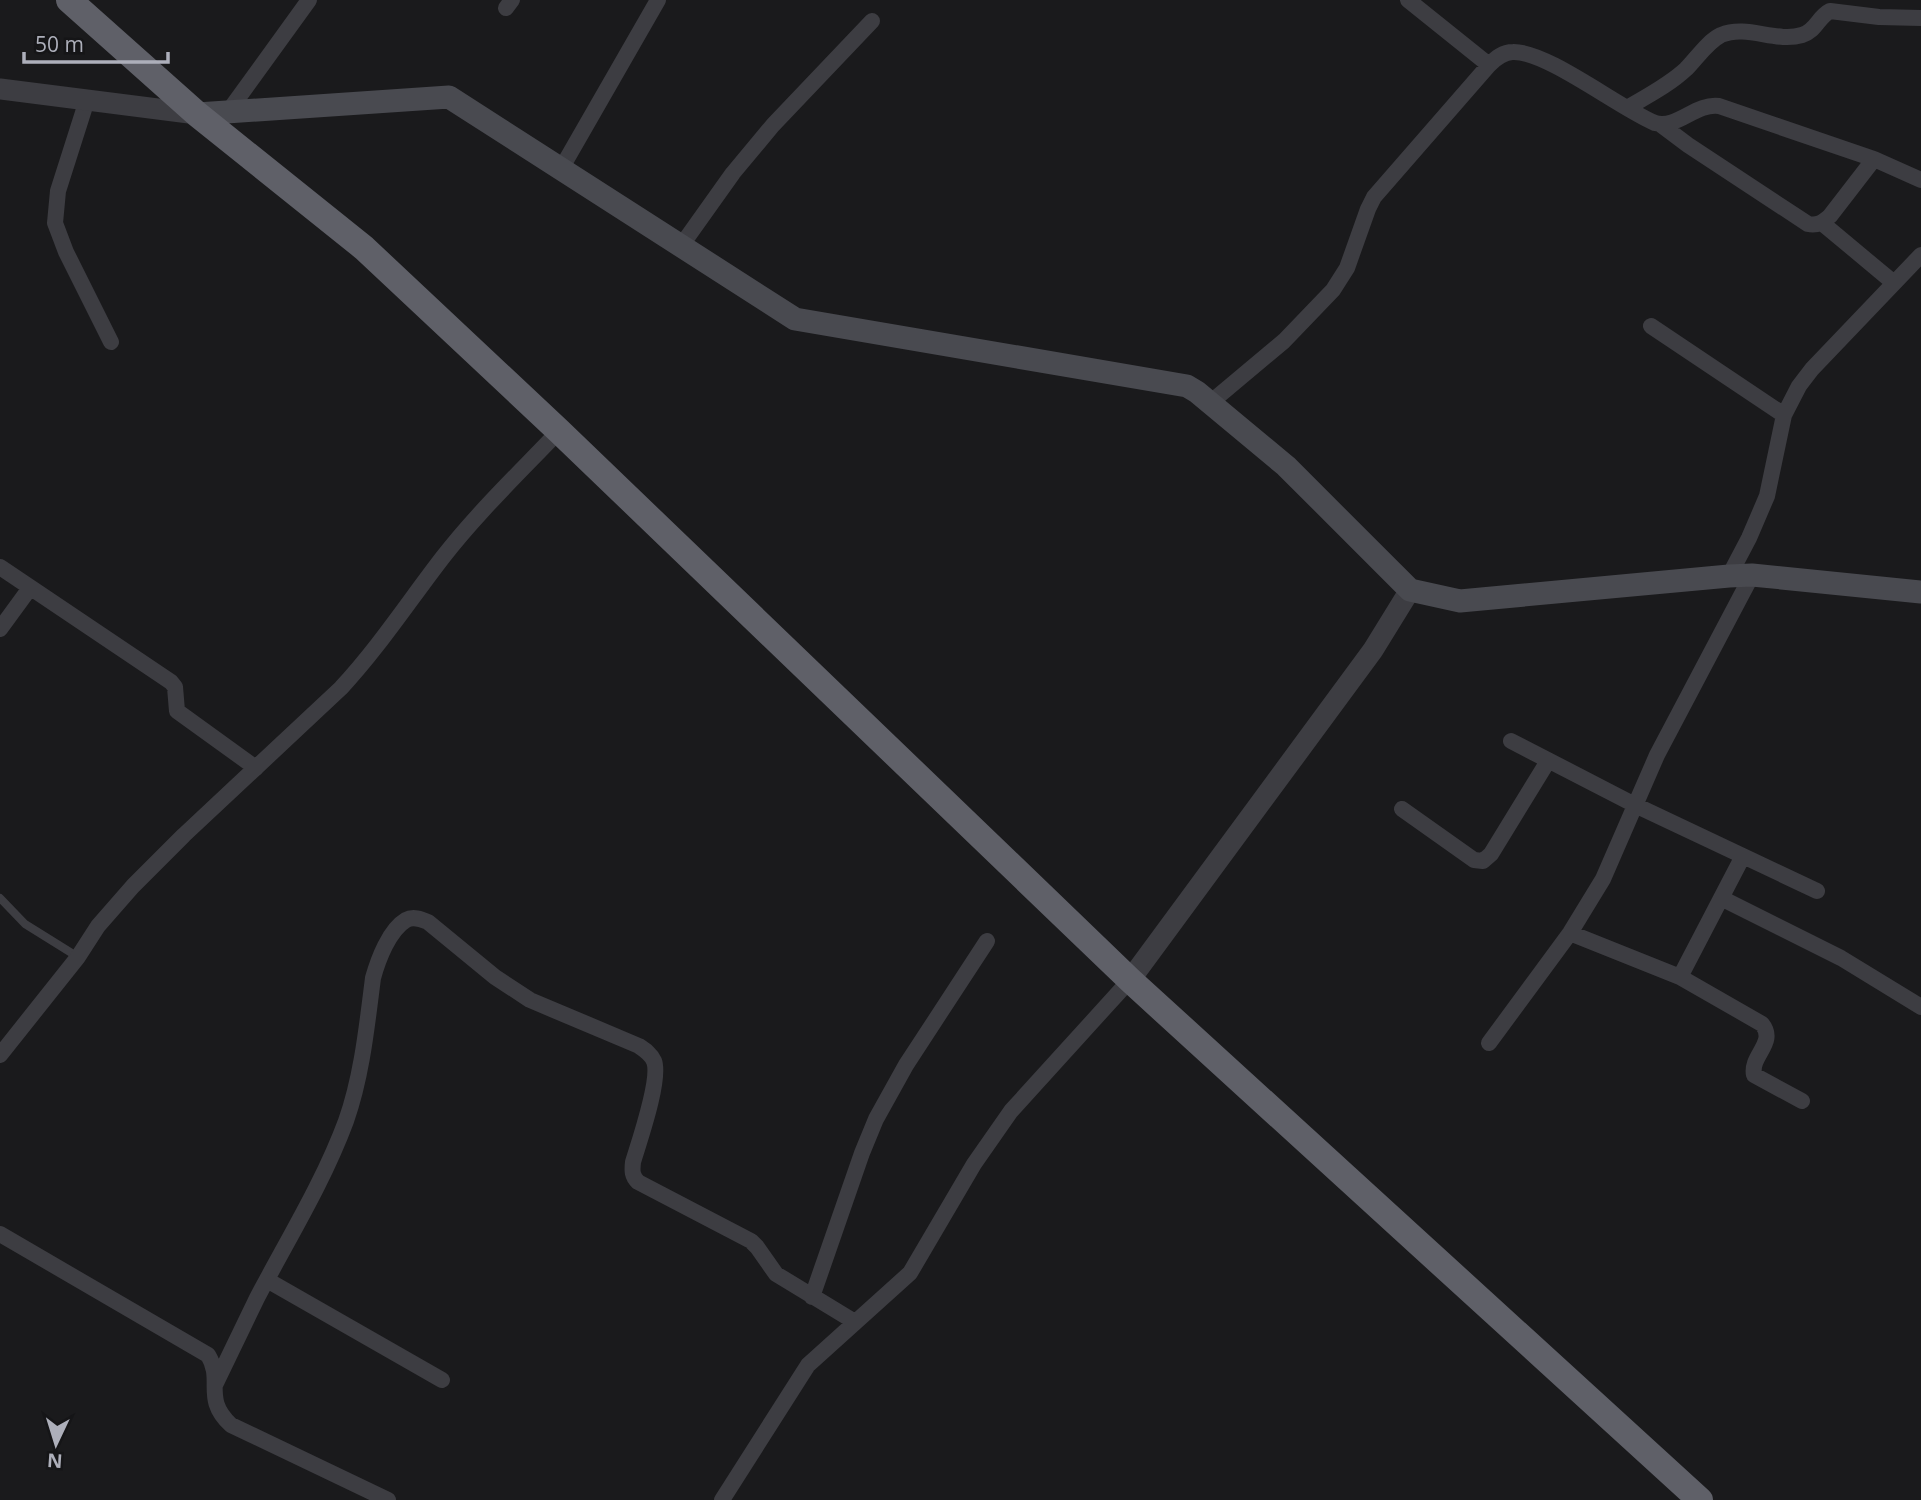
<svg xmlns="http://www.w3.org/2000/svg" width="1921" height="1500" font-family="'Open Sans',sans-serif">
	<rect width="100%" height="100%" fill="#1a1a1c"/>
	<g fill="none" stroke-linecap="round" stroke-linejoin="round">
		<path stroke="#3d3d42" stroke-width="8" d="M0 898 25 924 78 957"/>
		<path stroke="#3d3d42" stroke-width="16" d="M1408 0 1489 65
			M506 8 512 0
			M87 100 58 191 55 223 66 252 111 342
			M1627 108C1647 96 1669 85 1686 69 1697 58 1707 42 1721 35 1747 24 1776 43 1802 35 1816 31 1818 17 1830 11L1879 17 1921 18
			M228 112 309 0
			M1660 124 1688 145 1808 224C1818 226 1823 222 1830 216L1874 159
			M561 169 658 0
			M1822 223 1894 283
			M681 246 733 173 773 125 872 21
			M1651 326 1784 415
			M1210 403 1284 341 1333 290 1347 268 1368 209 1374 197 1489 65C1496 58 1503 52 1513 52 1547 51 1619 108 1655 123 1678 129 1695 103 1719 106L1874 159 1921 180
			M0 567 171 682 175 687 177 711 256 768
			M1729 576 1749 538 1767 496 1784 415 1799 386 1812 369 1921 255
			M0 629 30 588
			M1511 741 1635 805 1817 891
			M1402 809 1474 860 1483 861 1491 854 1548 761
			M1721 898 1841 958 1921 1007
			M1570 933 1680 977 1762 1024C1777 1043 1750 1055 1754 1075L1802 1101
			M1680 977 1743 856
			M1489 1043 1570 933 1603 879 1657 755 1752 575
			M0 1055 78 957 98 926 133 886 184 835 341 688C379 647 409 601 443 557 478 512 520 472 559 431
			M0 1234 208 1355C224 1381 202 1398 231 1425L388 1500
			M267 1280 442 1380
			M812 1297 862 1153 876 1119 906 1065 987 941
			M215 1385C229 1356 243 1327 257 1298 288 1239 323 1183 346 1121 362 1076 367 1025 373 978 378 960 389 930 406 920 413 916 421 919 428 922L495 977 530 1000 639 1046C645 1050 651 1054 654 1061 661 1079 639 1142 633 1162 632 1171 632 1176 638 1182L751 1241 757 1247 776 1274 855 1322
			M722 1500 808 1365 910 1273 974 1164 1011 1111 1130 980"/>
		<path stroke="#3d3d42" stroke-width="21" d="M0 89 197 114
			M1130 980 1373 650 1410 590"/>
		<path stroke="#494a50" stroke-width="23" d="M197 114 449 97 795 319 1187 386 1197 392 1286 466 1410 590 1460 601 1729 576 1752 575 1921 592"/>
		<path stroke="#5f6068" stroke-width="26" d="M69 0 197 114 364 248 559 431 1130 980 1700 1500"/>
	</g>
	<g transform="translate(56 1444) rotate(184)" stroke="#151517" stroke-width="5" paint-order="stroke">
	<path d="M0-5L12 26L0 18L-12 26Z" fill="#adafba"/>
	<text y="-10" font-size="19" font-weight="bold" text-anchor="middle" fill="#adafba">N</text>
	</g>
	<path d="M24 52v10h144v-10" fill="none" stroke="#adafba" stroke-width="3.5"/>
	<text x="35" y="52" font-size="21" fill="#adafba" stroke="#151517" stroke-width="5" paint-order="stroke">50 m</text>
</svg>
